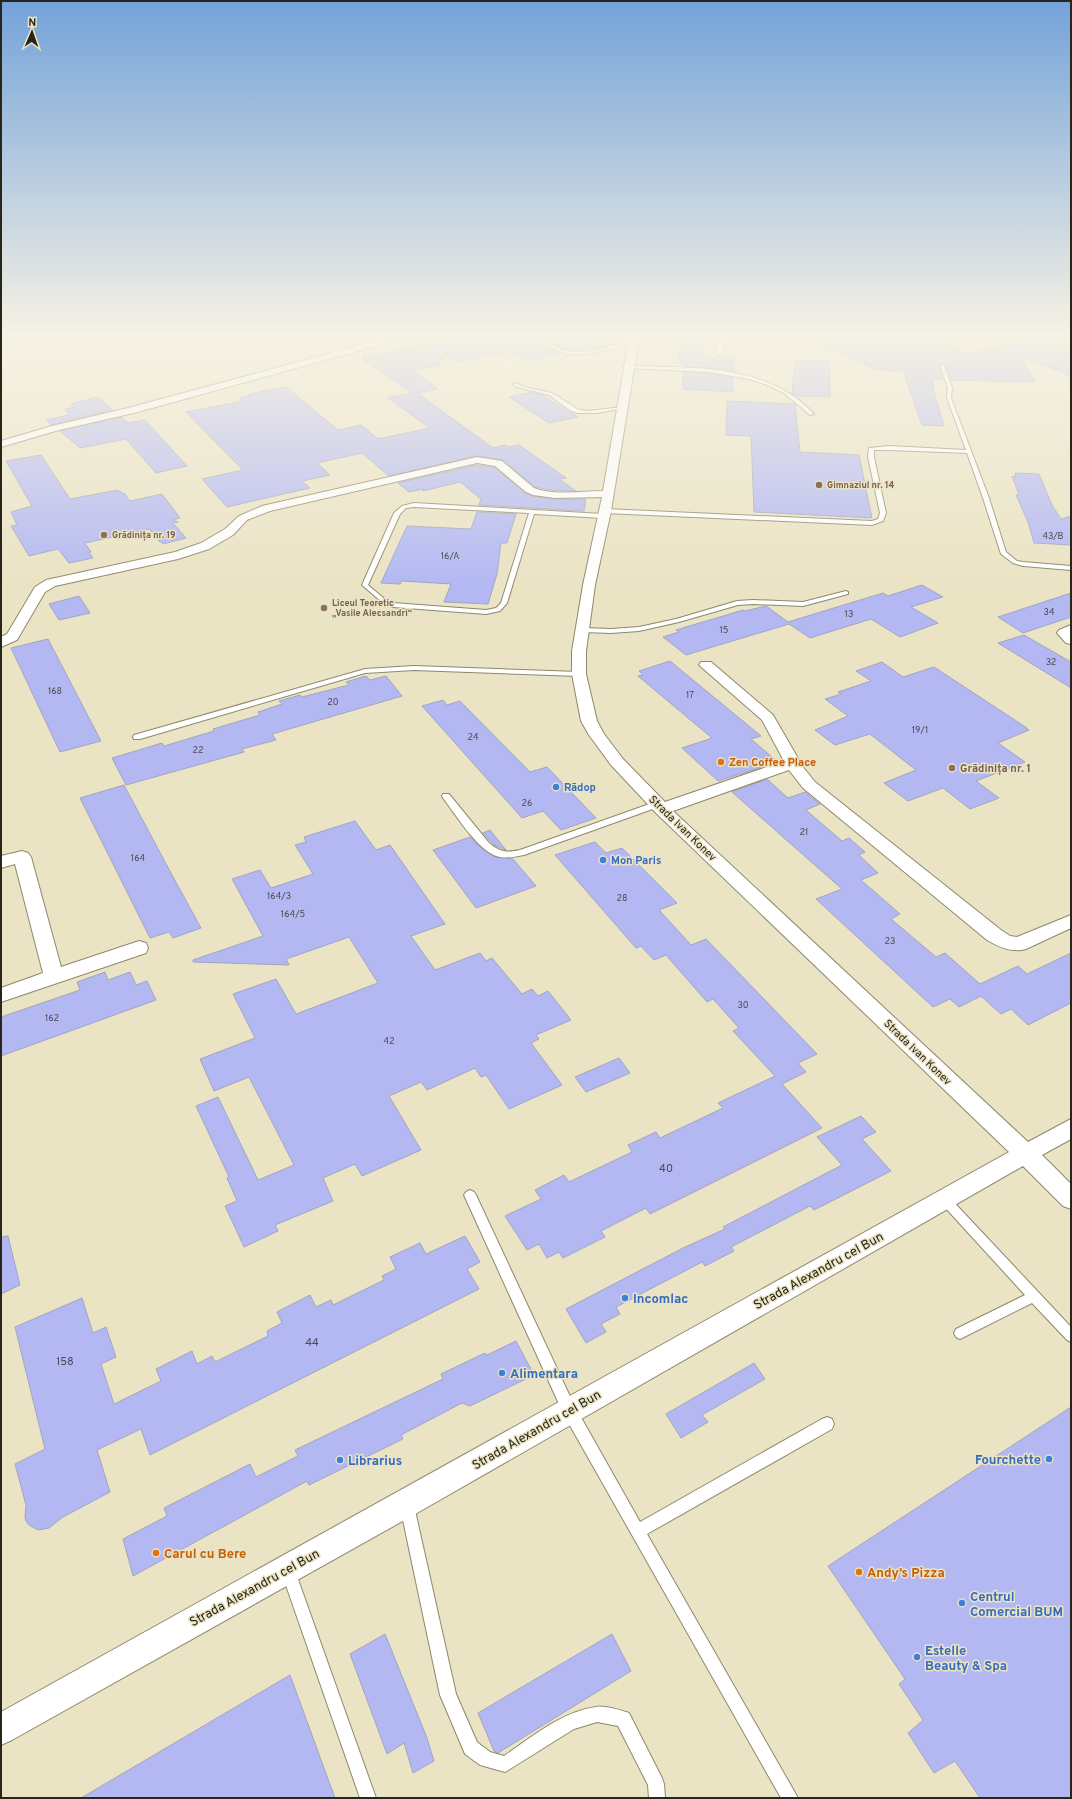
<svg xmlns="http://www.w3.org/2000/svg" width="1072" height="1799" font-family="Overpass,sans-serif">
	<rect width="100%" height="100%" fill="#eae3c4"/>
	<path fill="#b3b8f3" stroke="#a2a5c1" d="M479 335H611L612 344 576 351 563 349 543 336H538L537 340 561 354 524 361 508 352 455 362 445 355 438 366 412 370 438 389 417 393 493 448 505 445 508 447 519 445 566 478 559 479 576 491 550 490 535 487 503 460 477 456 389 476 362 453 317 463 330 475 302 481 310 488 227 507 202 479 243 470 186 412 243 401 239 398 251 395 249 394 286 387 338 430 361 425 378 439 430 428 388 398 412 393 362 359 365 358 362 357 480 335Z
		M681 335H705L703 357H734V371L685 366V363L678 362Z
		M798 335H920L969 354 1042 336 1071 349V376L1022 357 1035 382 951 380 945 365 941 363 939 365 943 379H932L934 385H932L944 426 922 425 903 371 877 370Z
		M795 360 829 361 830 397 796 396 792 394Z
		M684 372 709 373 733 378V392L683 389 684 385H682Z
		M532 392 542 395 578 417 549 423 509 397Z
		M98 397 113 410 51 425 46 420 69 415 65 409 75 407 71 404Z
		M727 401 795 404 800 452 859 455 872 518 754 512 751 436 726 435Z
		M121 417 128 423 145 420 187 466 156 473 126 439 80 448 60 431Z
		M41 455 70 499 117 490 125 494 130 501 162 494 180 518 172 520 178 522 173 523 186 538 163 544 162 542H160L149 529 85 543 91 552H89L93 558 69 563 58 549 29 556 11 526 17 525 11 512 32 506 6 461Z
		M477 465 494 467 525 493 532 496 555 499H586L584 511 479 505 481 499 460 482 423 491 424 489 409 492 398 483Z
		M1015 473 1039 474 1052 505 1061 519 1071 516V545L1034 543 1028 522 1016 495H1019L1012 476 1016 477Z
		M477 512 516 514 507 543H501L497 574 488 604 444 602 451 584 402 581 400 584 381 583 407 526 471 529Z
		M922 585 943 597 911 607 938 623 900 637 871 619 810 638 789 624 686 655 663 637 679 632 676 630 743 610 745 611 766 606 788 622 883 593 888 596Z
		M1071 593V617L1023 633 998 617Z
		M79 596 90 613 59 620 49 604Z
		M1024 635 1071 662V688L998 643Z
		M48 639 101 741 60 752 11 648Z
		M670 661 761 736 751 739 778 762 718 781 682 748 712 738 638 676 643 675 639 671Z
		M882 662 903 677 934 667 1027 728H1026L1029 730 998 743 1025 762 976 781 999 798 970 809 943 788 908 801 884 783 916 770 870 734 835 745 815 730 848 716 825 699 841 694 838 692 871 681 856 671Z
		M366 676 370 680 386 676 402 696 272 734 276 740 242 749 244 752 126 785 112 758 162 743 164 746 214 731 213 729 260 715 258 712 282 704 279 701 300 695 302 697 349 685 346 682Z
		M443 700 447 705 460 701 530 772 547 767 596 818 561 830 543 811 522 818 422 706Z
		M767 779 788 798 805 792 820 804 806 810 842 841 849 838 865 852 859 855 878 873 861 880 900 914 891 919 936 957 945 953 980 984 1018 966 1027 974 1071 953V1003L1028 1025 1011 1009 1001 1014 981 996 959 1007 950 999 933 1007 816 899 842 889 732 792Z
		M124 785 172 875 201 928 173 938 169 932 150 938 80 798Z
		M355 821 376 850 390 845 445 924 411 936 435 970 480 953 486 961 492 958 522 994 532 989 538 996 548 991 571 1020 536 1035 539 1039 531 1043 562 1085 509 1109 486 1075 481 1077 475 1068 427 1090 421 1082 389 1096 421 1150 362 1176 355 1164 323 1178 333 1201 275 1225 278 1231 244 1247 225 1206 237 1201 227 1178 229 1177 196 1106 218 1097 258 1180 294 1165 249 1077 214 1091 200 1059 255 1038 233 994 276 979 296 1014 378 983 349 937 286 959 289 965 193 962V960L263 936 232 879 260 870 271 888 313 874 295 845 306 842 304 837Z
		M490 830 506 850 494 845 483 833Z
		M470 837 480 847 495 857 513 859 536 886 476 908 433 850Z
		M595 842 606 853 622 848 677 903 659 910 691 945 706 939 817 1054 798 1063 806 1072 782 1084 822 1128 650 1214 646 1208 601 1231 605 1237 563 1258 559 1252 547 1258 539 1244 527 1250 505 1216 541 1199 535 1190 564 1175 569 1182 632 1152 628 1145 656 1132 660 1138 723 1108 718 1103 775 1076 733 1031 739 1028 713 999 707 1002 666 955 654 960 641 946 636 948 555 855Z
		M105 972 108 980 130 972 136 985 147 981 156 1000 1 1056V1017L80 990 77 982Z
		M619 1058 630 1073 586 1092 575 1077Z
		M861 1116 876 1132 862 1139 891 1171 814 1210 810 1206 731 1247 734 1251 705 1266 702 1262 616 1307 620 1314 601 1324 606 1332 586 1343 566 1309 683 1248 725 1229 723 1227 842 1165 817 1137Z
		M8 1236 20 1285 1 1294V1237Z
		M465 1236 480 1262 467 1269 479 1289 150 1455 141 1429 97 1450 110 1492 63 1517 49 1528 38 1530 29 1525 26 1521 25 1517 26 1505 15 1464 45 1449 15 1327 82 1298 93 1333 106 1327 116 1357 101 1364 114 1404 161 1381 156 1369 192 1351 197 1364 212 1356 215 1362 268 1336 267 1331 282 1323 277 1312 310 1295 316 1307 331 1300 333 1305 384 1280 382 1276 396 1269 390 1257 420 1243 426 1254Z
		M516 1341 534 1375 470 1406 462 1403 401 1435 403 1439 309 1485 307 1481 133 1576 123 1539 167 1516 164 1508 250 1464 256 1477 298 1456 295 1450 443 1379 441 1374 485 1353 487 1355Z
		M754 1363 765 1379 702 1415 708 1422 681 1438 666 1414Z
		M1071 1407V1798H980L955 1761 934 1773 908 1733 923 1720 899 1684 905 1679 828 1566Z
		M385 1634 427 1738 434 1761 413 1773 404 1743 387 1754 350 1654Z
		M612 1634 631 1671 498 1753 494 1751 478 1713Z
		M290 1675 335 1798H81Z"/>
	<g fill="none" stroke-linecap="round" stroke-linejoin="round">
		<defs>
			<path id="lane" d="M538 337H542C549 342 557 349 566 351 587 356 613 345 633 340L635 341C621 349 578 358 563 353 554 350 546 344 538 339Z
				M942 364 944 365 952 388 951 398 989 498 1006 552 1017 561 1023 562 1071 566V570L1023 566 1013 563 1001 554 983 498 967 453 889 450H874V457L886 513 883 521 872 525 605 513 602 511 605 509 872 521 878 519 880 513 868 457 869 448 889 446 966 450 947 398 948 388 940 365Z
				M629 366C692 368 768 363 814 414L810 415 784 393 767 385 749 379 709 372 627 368Z
				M515 383 524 387 552 393 579 410 590 411 622 407 624 408 597 413H578L571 411 549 395 517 387 513 384Z
				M414 503 603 514 606 516 603 518 534 514 507 603 500 611 486 614 393 607 384 604 362 585 394 513 402 506ZM414 507 529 513 501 603 496 608 486 610 393 603 388 602 368 585 400 514 406 508Z
				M846 591 848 592V594L803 606 753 604 738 605 679 622 639 631 611 633 583 632 580 630 583 628 611 629 639 627 676 619 737 601 753 600 803 602Z
				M414 666 579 672 583 674 579 676 414 670 365 673 140 739H134L133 737 134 735 365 669Z
				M443 794H449L489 843C500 852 506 853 520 850L655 802H661L662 804 661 806 524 855C515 857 505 859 496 856 476 848 456 815 443 798L442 796Z
				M470 1190 474 1192 476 1195 574 1405 640 1522 822 1419 827 1417 832 1419 834 1424 832 1429 647 1534 798 1798H781L564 1415 464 1195 466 1192Z
				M944 1194 948 1196 1071 1327V1342L1067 1340 1032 1303 960 1339 956 1337 954 1333 956 1329 1025 1295 940 1202 938 1199 940 1196Z
				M407 1499 412 1501 414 1506 456 1694 477 1742 490 1752 504 1756C532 1737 561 1712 596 1707 603 1705 621 1710 629 1713L662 1778 664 1784 665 1798H649L648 1785 618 1726 597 1722 574 1729 505 1772 480 1765 465 1754 440 1695 400 1506 402 1501Z
				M288 1564 293 1566 295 1571 376 1798H360L281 1571 283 1566Z"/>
			<path id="street" d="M398 335H410L409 337 134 413 59 430 1 447V441L52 426 128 408Z
				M626 335H634L637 341 636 356 611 511 595 585 586 651V674L597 721 604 734 623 759 665 802 784 761 762 720 699 665 701 662H711L773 715 803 767 815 782 1001 930 1010 936 1017 937 1071 915V928L1026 949C1012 953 999 947 987 940L803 788 789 770 673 811 1028 1142 1071 1119V1139L1042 1155 1071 1184V1209L1063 1206 1023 1166 417 1513 12 1740 1 1745V1712L1009 1152 656 813 611 765 589 735 581 721 572 674V651L583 585 602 497 555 498 533 495 526 492 495 466 477 463 270 511 247 520 233 535 209 549 178 559 55 586 45 592 17 640 1 647V637L7 634 35 587 46 580 175 552 201 543 225 529 239 516 262 506 477 457 502 461 534 488C554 496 582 491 603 491L626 356 629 341Z
				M719 335H727L723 353 719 356 715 353Z
				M1071 625V644L1066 643 1057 633 1059 630Z
				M22 851 28 853 31 857 61 967 139 941 146 943 148 948 146 953 1 1002V988L43 973 15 864 1 868V856Z"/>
			<path id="highway" d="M7 335H26L25 337 1 342V336Z"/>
		</defs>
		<use href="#lane" stroke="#8e886b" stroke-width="2"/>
		<use href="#street" stroke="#8e886b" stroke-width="2"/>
		<use href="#highway" stroke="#8e886b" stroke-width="2"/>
		<use href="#lane" fill="#fff" fill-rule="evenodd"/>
		<use href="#street" fill="#fff" fill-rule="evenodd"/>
		<use href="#highway" fill="#fff" fill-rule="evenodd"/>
	</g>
	<linearGradient id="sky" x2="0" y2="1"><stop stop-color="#73a2da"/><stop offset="0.57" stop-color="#f6f2e4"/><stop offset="1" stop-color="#f6f2e4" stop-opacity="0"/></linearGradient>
	<rect width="1072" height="586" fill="url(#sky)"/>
	<g fill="#8d6e63" stroke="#eae3c4" stroke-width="1.5">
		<circle cx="819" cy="485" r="4"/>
		<circle cx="104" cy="535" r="4"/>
		<circle cx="324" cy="608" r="4"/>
		<circle cx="952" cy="768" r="4"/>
	</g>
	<g fill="#e8710a" stroke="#eae3c4" stroke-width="1.5">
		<circle cx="721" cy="762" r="4"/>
		<circle cx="156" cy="1553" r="4"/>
		<circle cx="859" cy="1572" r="4"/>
	</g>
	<g fill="#3f7fe0" stroke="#eae3c4" stroke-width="1.5">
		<circle cx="556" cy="787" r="4"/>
		<circle cx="603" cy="860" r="4"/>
		<circle cx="625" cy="1298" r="4"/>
		<circle cx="502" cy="1373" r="4"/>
		<circle cx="1049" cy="1459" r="4"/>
		<circle cx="340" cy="1460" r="4"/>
		<circle cx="962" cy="1603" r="4"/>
		<circle cx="917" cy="1657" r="4"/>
	</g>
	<g text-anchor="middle" stroke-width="3" stroke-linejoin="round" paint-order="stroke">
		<g font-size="9" font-weight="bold" fill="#785e54" stroke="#eae3c4" text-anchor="start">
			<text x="827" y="488">Gimnaziul nr. 14</text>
			<text x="112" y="538">Grădinița nr. 19</text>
			<text x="332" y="606">Liceul Teoretic<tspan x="332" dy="10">„Vasile Alecsandri“</tspan></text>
		</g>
		<g font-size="9" fill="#4b4a50">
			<text x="1053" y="539">43/B</text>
			<text x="450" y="559">16/A</text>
			<text x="1049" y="615">34</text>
			<text x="849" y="617">13</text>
			<text x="724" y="633">15</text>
			<text x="1051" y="665">32</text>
			<text x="55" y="694">168</text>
			<text x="690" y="698">17</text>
			<text x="333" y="705">20</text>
			<text x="920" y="733">19/1</text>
			<text x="473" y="740">24</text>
			<text x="198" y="753">22</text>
			<text x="527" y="806">26</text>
			<text x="804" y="835">21</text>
			<text x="138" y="861">164</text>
			<text x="279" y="899">164/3</text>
			<text x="622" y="901">28</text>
			<text x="293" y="917">164/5</text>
			<text x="890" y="944">23</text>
			<text x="743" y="1008">30</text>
			<text x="52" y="1021">162</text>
			<text x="389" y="1044">42</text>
		</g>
		<g font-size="11" font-weight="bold" fill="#c56008" stroke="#eae3c4" text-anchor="start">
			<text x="729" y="766">Zen Coffee Place</text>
		</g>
		<g font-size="11" font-weight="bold" fill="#785e54" stroke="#eae3c4" text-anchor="start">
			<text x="960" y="772">Grădinița nr. 1</text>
		</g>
		<g font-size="11" font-weight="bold" fill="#366cbe" stroke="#eae3c4" text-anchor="start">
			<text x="564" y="791">Rădop</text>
			<text x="611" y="864">Mon Paris</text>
		</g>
		<g font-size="11" fill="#282519" stroke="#eae3c4">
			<text transform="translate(683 828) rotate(44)" y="4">Strada Ivan Konev</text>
			<text transform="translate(918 1052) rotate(44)" y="4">Strada Ivan Konev</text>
		</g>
		<g font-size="11" fill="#4b4a50">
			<text x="666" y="1172">40</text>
			<text x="312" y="1346">44</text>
			<text x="65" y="1365">158</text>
		</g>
		<g font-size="13" fill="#282519" stroke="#eae3c4">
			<text transform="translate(818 1270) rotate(-29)" y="5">Strada Alexandru cel Bun</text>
			<text transform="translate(536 1429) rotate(-30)" y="5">Strada Alexandru cel Bun</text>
			<text transform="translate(254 1587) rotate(-29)" y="5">Strada Alexandru cel Bun</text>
		</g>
		<g font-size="13" font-weight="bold" fill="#366cbe" stroke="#eae3c4" text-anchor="start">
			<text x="633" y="1303">Incomlac</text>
			<text x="510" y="1378">Alimentara</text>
			<text x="1041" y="1464" text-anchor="end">Fourchette</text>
			<text x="348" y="1465">Librarius</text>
			<text x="970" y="1601">Centrul<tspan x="970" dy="15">Comercial BUM</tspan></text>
			<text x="925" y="1655">Estelle<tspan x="925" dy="15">Beauty &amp; Spa</tspan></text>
		</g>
		<g font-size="13" font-weight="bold" fill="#c56008" stroke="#eae3c4" text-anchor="start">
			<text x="164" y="1558">Carul cu Bere</text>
			<text x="867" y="1577">Andy’s Pizza</text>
		</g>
	</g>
	<rect width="1072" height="1799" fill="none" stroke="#282519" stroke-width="4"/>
	<g transform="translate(32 32) rotate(2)" stroke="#eae3c4" stroke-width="3" paint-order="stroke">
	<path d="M0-3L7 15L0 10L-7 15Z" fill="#282519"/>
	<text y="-6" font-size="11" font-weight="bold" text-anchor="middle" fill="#282519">N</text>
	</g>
</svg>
